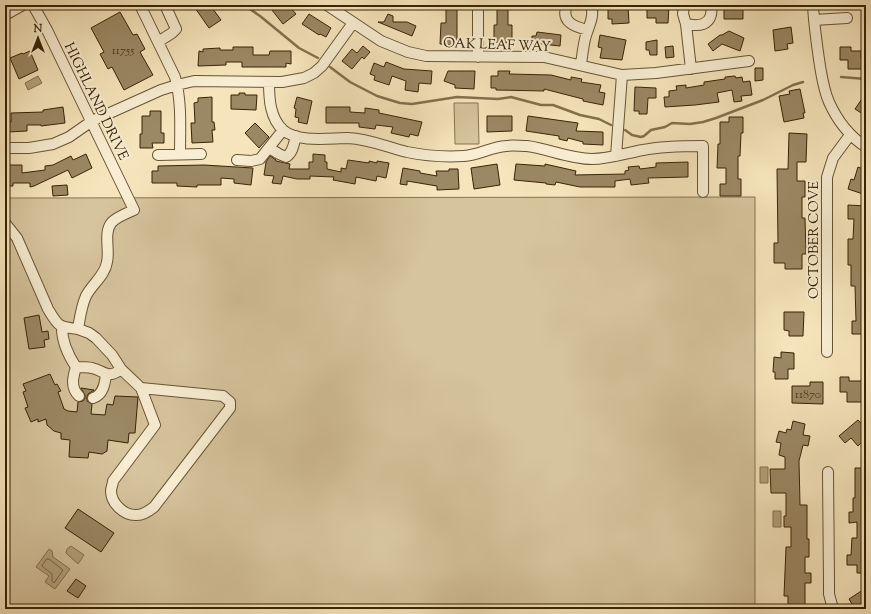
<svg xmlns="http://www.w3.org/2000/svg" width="871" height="614" font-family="'Sorts Mill Goudy',serif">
	<rect width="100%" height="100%" fill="#f6e5bc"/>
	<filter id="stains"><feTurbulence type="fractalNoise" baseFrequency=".005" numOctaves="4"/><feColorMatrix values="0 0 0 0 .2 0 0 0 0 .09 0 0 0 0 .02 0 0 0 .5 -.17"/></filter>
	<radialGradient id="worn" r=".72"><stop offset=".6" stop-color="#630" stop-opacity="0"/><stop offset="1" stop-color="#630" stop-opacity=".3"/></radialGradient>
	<path fill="#d6c49d" stroke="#877451" d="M454 103H478L479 144H455Z
		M755 197V609H5V198Z"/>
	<path fill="#b5a37e" stroke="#83704e" d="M38 76 42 83 28 90 25 83Z
		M760 467H768V483H760Z
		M773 511H781V527H773Z
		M71 546 84 555 78 564 66 553 67 549Z
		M49 549 52 551 53 557 70 569 55 589 45 582 49 576 36 567Z"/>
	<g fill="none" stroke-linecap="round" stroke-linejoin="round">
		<path stroke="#766342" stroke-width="1" d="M47 559H49L63 570 54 583 52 581V574L42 566Z"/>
		<path stroke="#83704e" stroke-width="2.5" d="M244 5 260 16 299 48 318 58
			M330 67 350 82 377 96 400 103 412 104 457 97 498 99 511 97 541 105H553L580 115 599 119 611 125
			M841 77 866 79
			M625 130 632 135 641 137 644 136 651 130 665 127 672 123 690 124 703 122 716 118 763 100 793 85 803 82"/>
	</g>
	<path fill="#9b8864" stroke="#382305" d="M193 5H210L221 20 209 28Z
		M268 5H288L296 14 283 24Z
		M446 5H457V45L440 44 441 23H446Z
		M497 5H508V25H512V43L494 42V25H497Z
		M647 5H669L668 23H656V18H647Z
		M727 5H743V19H724V8H727Z
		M608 6H628L629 23 612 24V19H608Z
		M120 12 133 35 137 34 145 49 140 52 153 75 124 90 112 67 108 69 100 54 104 52 91 28Z
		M309 14 331 28 326 37 320 34 319 35 302 24Z
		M388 14 393 16V22H407L416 26 412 36 378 22H384Z
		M791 27 793 43 787 44 788 49 775 51 773 30Z
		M729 31 744 38 740 51 722 44 713 51 708 44 720 35H722Z
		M537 32 561 35 560 46 532 43V36H536Z
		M600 35 626 40 622 60 600 58 602 48 598 47Z
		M657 40V55H650L649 50H646V42Z
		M363 46 370 52 364 59 362 57 352 69 342 61 352 49 357 53Z
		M673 46 674 57 666 58 665 47Z
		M233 47H253V55H269L270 51H291V64L286 63V67H242V62H226V65L198 66 199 51 203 52V49L220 48V50H233Z
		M840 47H851V51H861V58H863V69H848V60H840Z
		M30 51 38 70 19 79 10 58 22 53 23 54Z
		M386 62 404 69 432 71 431 84 419 83 418 92 405 90 406 81 392 76 389 85 374 80 375 76 370 74 374 63 384 67Z
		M755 68H763V80L755 81Z
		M448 71H475L474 89 455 88V85L444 81Z
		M498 71H510L509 74 551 75 571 80V77L582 79 581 82 601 85 599 92 605 93 603 105 583 101V99L544 89V91L496 90V88H491V76H498Z
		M735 76 736 78 742 77 743 82 750 81 752 95 741 96 742 101 734 102 732 90 717 93 719 102 695 105 665 107 664 97H669V91L677 90 676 86 686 85V88L704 85V82L725 79V77Z
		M635 87 656 88V98H648L647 114H639V111H634Z
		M800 89 805 113H803L804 118 784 122 779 96 790 94 789 91Z
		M239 93H245V95H257L256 110 231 109V95H239Z
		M866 93V116L855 109Z
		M212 97V122H214L215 130H212L213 142 192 143 191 123H195L194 103 198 102V98Z
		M297 97 312 101 307 124 298 122 299 118 295 117 296 109 294 108Z
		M63 107 65 123 41 126V125H27V131L8 132 7 122H11V113L43 112V110Z
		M326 107H350V112L365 113V108L379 110V113L422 122 418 136 410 134 409 137 391 133 393 127 376 125 375 129 359 127V123H326Z
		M150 111H161V133H164V143H152L153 148H140V134H142V116H150Z
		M487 116H512V131L487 132Z
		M528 116 578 123 576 131 603 132V145L583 144V142L568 138 567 141 559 139V136L526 131Z
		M729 117H743V133H741L740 156H738V179H741V196H720V184H726V168H717L718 144H720V122H729Z
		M255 123 269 137 259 148 245 133Z
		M789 133 807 134 806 162H797V181H805V197H802V218H805L806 254H802V269H785V263H774V243H778L777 169H788Z
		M86 154 92 168 72 178 68 170 34 186 30 187V183H13V186H6L5 165H22V173L45 170V166L53 165 71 156 73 160Z
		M313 154 325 155V162H327V169L341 172V168L346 169 348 160 369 163V161L377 163V161L389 163 386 178 377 176 376 181 356 177 355 184 333 180 334 177 310 176V179H297L283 176 281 184 272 183 274 176 264 175 266 162 270 156 276 160V161L290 164 289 169H309V162H313Z
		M688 162V177L648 178 649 183 631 185 630 179 615 181V187H580L556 182 555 185 546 184V183L514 180 516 164 545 166V164L576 171 575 175 625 174V171L629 170 628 167 639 166 640 169 656 167V163Z
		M497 164 500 185 474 189 471 168Z
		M204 165 253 168 251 185 234 183V179L221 178V185H197V187L177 186V183H152V171H158V166Z
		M858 167 866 170V195L848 189 851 179 854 180Z
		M403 168 420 171V173L437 176 436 171H449V169H458L459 189 437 190V186L407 181V185L400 184Z
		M67 185 68 195 53 196 52 186Z
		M848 205 866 206V228H863V244H866V334H852V321H856L855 286H851V265H848V239H853L854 219H848Z
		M784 312H804L803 336H789V331L784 330Z
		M39 315 42 332 48 331 49 339 44 340 45 347 29 349 24 318Z
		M781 352 794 353V369H788V379H775V372H773L774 357 781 358Z
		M50 374 55 385 57 384 61 391 58 392 64 409 68 411 77 412 78 402 83 401 85 398V395L81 388 94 390 88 394 87 397V401L92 404 91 414 105 415 107 404 113 405 115 396 138 397 135 433H129L128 443 108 440 107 451 102 454 89 452 88 458 69 457 70 440 61 439V433L54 431 47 425 46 419 38 422V419L31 422 25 408 28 407 23 392 26 391 23 384Z
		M840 377H849V381H866V396H862V402H847V392H840Z
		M810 382H823V404L792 403V386H810Z
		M858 420 866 429V449L861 443 858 446 851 438 845 443 839 436Z
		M793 421 805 424 803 435 810 436 808 446 803 445 799 461 800 505H807V539H809V557H805V573H811V583H805V609H788V596H784L786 547H791V527H784V516H786V493H771L770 469H785V457L779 455 781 443 776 442 779 431 786 433 787 429 791 430Z
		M855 468H866V573H857V565H847V555H851L852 538H857V522L849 523V512H853V498H855Z
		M78 509 114 533 101 552 65 528Z
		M76 579 86 586 78 598 67 591Z
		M866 588V607L862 609H855L849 599Z"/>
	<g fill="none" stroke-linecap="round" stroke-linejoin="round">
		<defs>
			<path id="minor" d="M33 5 47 30 134 210C127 213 117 217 112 222 103 232 110 250 107 262 105 276 92 284 86 296 81 307 80 318 78 329L89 333 96 338 112 355 121 369 141 388 155 425 113 481C113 484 111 488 111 491 111 503 124 516 137 515 143 515 149 511 154 507L230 408V402L223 396 141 388
				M140 5 175 77C182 102 180 129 180 154
				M327 5 381 41 408 52 426 56 544 57 622 75 656 73 749 61
				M478 5V57
				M567 5C560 22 575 27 588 30
				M684 5 683 14 686 24 691 69
				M813 5C814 26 817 46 820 66 822 78 824 91 829 102 837 120 849 136 866 147
				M5 15 23 5
				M814 20 847 18
				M686 24C691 25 698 26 703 24 711 21 713 12 710 5
				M158 42 172 33 176 29 165 5
				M581 65C582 56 583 48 585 39 588 27 595 17 591 5
				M269 82C269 99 270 118 283 130 298 143 330 138 348 138 369 139 387 147 407 152 426 156 446 157 464 156 479 155 491 147 506 146 512 145 520 146 527 146 549 149 570 159 592 159 609 159 626 153 643 150 663 146 683 146 703 146V192
				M5 148H29L53 144 69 137 92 121 161 90 177 85 194 81 282 82 304 78 314 73 322 66 353 23
				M269 148 279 154 286 157C293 153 294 143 296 136
				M158 155 201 154
				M616 156 622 75
				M237 160 251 161 260 159 283 130
				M5 223 17 238 48 309C58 326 58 327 78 329
				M62 328C62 342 68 355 76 367 82 367 87 367 92 368 105 371 108 380 121 369
				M827 352V177L833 158 850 135
				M76 367C73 377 70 387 79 396
				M93 398C103 395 105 384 106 374
				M828 472 829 583V594L833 609"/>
		</defs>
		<use href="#minor" stroke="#685433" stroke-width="12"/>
		<use href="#minor" stroke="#f9eed3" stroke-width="10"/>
	</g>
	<g text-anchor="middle" stroke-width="4" stroke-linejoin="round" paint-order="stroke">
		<g font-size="12" fill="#513c1d">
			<text x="123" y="54">11755</text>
			<text x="808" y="398">11870</text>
		</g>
		<g font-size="14" fill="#382305" stroke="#f9eed3">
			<text transform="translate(497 44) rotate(2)" y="5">OAK LEAF WAY</text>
			<text transform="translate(97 101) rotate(64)" y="5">HIGHLAND DRIVE</text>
			<text transform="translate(813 240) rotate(-90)" y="5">OCTOBER COVE</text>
		</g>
	</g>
	<rect width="871" height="614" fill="none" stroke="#f6e5bc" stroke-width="20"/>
	<rect x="6" y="6" width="859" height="602" fill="none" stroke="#382305" stroke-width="2"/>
	<rect x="10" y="10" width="851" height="594" fill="none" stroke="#382305"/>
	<g transform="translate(38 38)" stroke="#f9eed3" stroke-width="3" paint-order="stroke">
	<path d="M0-3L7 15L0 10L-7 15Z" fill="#382305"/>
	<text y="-6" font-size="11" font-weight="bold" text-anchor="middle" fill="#382305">N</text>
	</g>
	<rect width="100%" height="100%" filter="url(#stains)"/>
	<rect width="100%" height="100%" fill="url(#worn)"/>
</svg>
